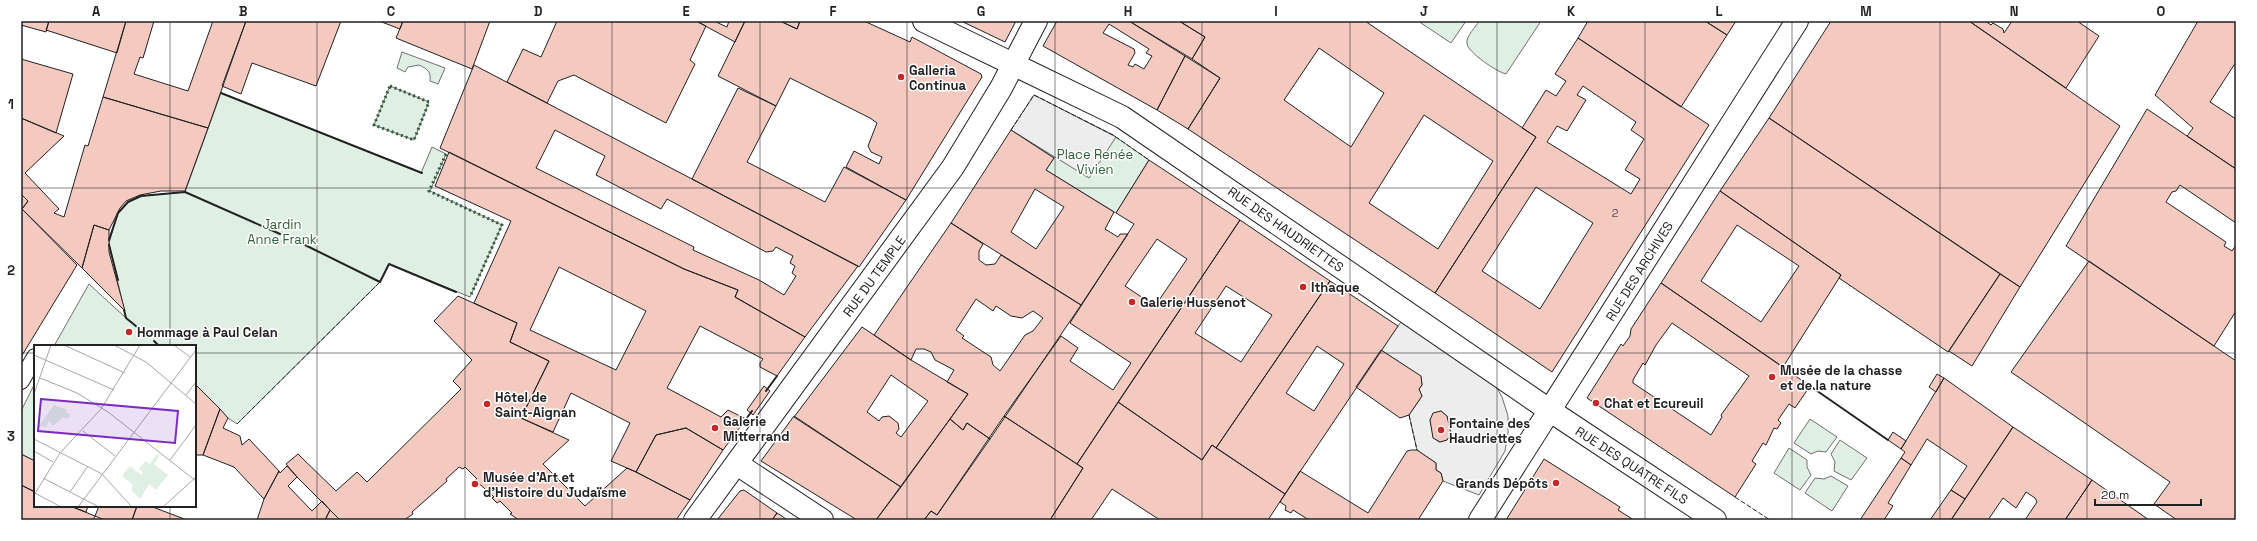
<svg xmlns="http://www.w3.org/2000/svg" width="2257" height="541" font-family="'Space Grotesk',sans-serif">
	<rect width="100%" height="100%" fill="#fff"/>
	<path fill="#e0efe3" stroke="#6f6f6f" d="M1418 21H1466L1451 43Z
		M1479 21H1541L1506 74C1497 72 1467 52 1467 43 1466 36 1476 27 1479 21Z
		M402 52 445 68 438 84 430 81C431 72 428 69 419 65L408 67 405 72 397 68Z
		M390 86 429 102 414 140 374 125Z
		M221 93 421 173 432 147 446 154 430 191 502 225 470 297 389 264 380 282 237 424 228 418 195 384V346H54L89 284 126 318 109 243 118 213 128 202 141 196 185 192Z
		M1034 95 1113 135 1149 160 1116 213 1046 170 1054 158 1011 130Z
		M35 383V461L21 454V411Z
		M1810 419 1837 437 1826 452 1818 451 1811 454 1794 443Z
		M1840 440 1867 458 1851 480 1834 471 1835 462 1831 454Z
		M1789 448 1807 460V467L1811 475 1800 490 1774 473Z
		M1831 476 1848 486 1832 511 1805 493 1815 478 1824 479Z"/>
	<path fill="#ededed" stroke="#6f6f6f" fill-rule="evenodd" d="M1034 95 1116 137 1089 178 1011 130Z
		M1403 319 1493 381 1502 397 1508 416V433L1505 451 1479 495 1443 481 1441 473 1436 470V463L1417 450 1409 415 1422 396 1419 389 1422 385 1421 377 1381 350ZM1441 411 1447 416 1451 434 1447 440 1439 442 1434 438 1430 420 1433 415Z"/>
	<path fill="#f3c9c0" stroke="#222" fill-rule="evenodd" d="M21 21H49L46 32 21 25Z
		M49 21H126L117 53 46 30Z
		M126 21H154L143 58 140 57 134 74 188 91 213 21H246L208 128 103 97Z
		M246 21H341L316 86 252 63 241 94 222 86Z
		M379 21H403L400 29Z
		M403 21H490L472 69 396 38Z
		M557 21H696L706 26 690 60 695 64 666 123 574 75 558 81 547 103 507 82 523 49 541 57Z
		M696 21H714L727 27 729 21H745L735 42Z
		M745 21H780L797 29 800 21H864L910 42 912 37 981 74 982 77 906 200 846 167 854 151 879 164 882 157 871 152 868 146 877 123 870 118 790 78 776 106 718 76Z
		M780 21H800L797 29Z
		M961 21H1016L1005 42Z
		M1057 21H1129L1185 56 1157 110 1043 46ZM1109 24 1149 49 1146 53 1152 56 1144 69 1135 64 1133 67 1128 65 1135 53 1134 49 1103 33Z
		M1129 21H1179L1205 37 1192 59Z
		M1179 21H1365L1536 137 1435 293 1188 129 1220 78 1192 59 1205 37ZM1319 48 1384 93 1351 147 1284 100ZM1424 115 1493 161 1438 249 1369 203Z
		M1588 21H1705L1727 35 1681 107 1578 38Z
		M1705 21H1736L1727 35Z
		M1831 21H1969L2120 126 2020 287 1769 118Z
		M1969 21H1985L1991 25 1993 23 2003 29 2004 33 2012 21H2077L2099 36 2066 88Z
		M2198 21H2236V62L2210 102 2236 119V169L2187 136 2193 128 2155 95Z
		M1578 38 1709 125 1552 372 1435 293 1536 137 1522 128 1546 90 1556 96 1566 81 1555 74ZM1583 86 1636 122 1631 130 1644 139 1625 170 1640 179 1631 194 1547 142 1557 126 1567 131 1586 100 1577 95ZM1536 187 1593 223 1540 309 1482 271Z
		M1185 56 1220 78 1188 129 1157 110Z
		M21 59 73 74 56 133 21 118Z
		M474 65 692 179 858 266 805 337 735 297 738 290 684 269 440 148ZM555 130 605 156 596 175 661 209 667 199 766 252 773 251 776 247 793 256 790 263 795 266 792 273 796 276 784 295 759 280 693 250 694 247 536 168Z
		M738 88 776 106 747 162 825 202 844 167 906 200 859 267 692 179Z
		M103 97 208 128 185 191H161L140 195 126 201 120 208 109 230 94 225 82 268 22 209 28 201 21 194V118L64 136 25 173 59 209 54 213 64 217 85 145 88 146Z
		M2147 109 2236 169V223L2180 185 2176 191 2172 192 2166 202 2226 242 2224 246 2232 251 2236 245V311L2214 346 2066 246Z
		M1769 118 2000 274 1948 352 1839 278 1841 275 1720 191Z
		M1011 130 1054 158 1046 170 1114 212 1105 229 1118 237 1120 234H1128L1081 305 951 223ZM1035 189 1064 207 1036 249 1011 232Z
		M449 152 684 269 738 290 735 297 805 337 777 376 760 367V363L763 359 700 326 667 388 721 417 728 410 746 419 723 450 686 428 656 435 636 472 611 461 630 423 571 393 553 432 521 418 549 361 510 342 517 323 474 303 511 221 435 186ZM559 267 646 311 616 370 530 330Z
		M1149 160 1240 220 1077 464 1004 416 1061 336 1078 348 1070 361 1113 390 1131 363 1070 323 1134 224 1116 213ZM1157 239 1187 259 1155 306 1125 286Z
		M1720 191 1841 275 1783 367 1661 283ZM1737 225 1799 266 1761 322 1701 281Z
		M21 194 28 201 22 209 77 265 21 357Z
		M1240 220 1330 281 1216 448 1212 445 1202 460 1118 402ZM1226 286 1272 315 1241 362 1195 333Z
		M951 223 983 244 979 251V260L986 265 995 264 1001 255 1081 305 990 439 967 423 963 430 950 419 968 394 947 382 954 370 935 360 931 352 924 349H916L911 360 874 335ZM976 299 993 311 996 306 1011 316 1022 318 1033 311 1043 318 1033 331 1025 335 1000 371 993 365 991 357 962 338 964 336 956 330Z
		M94 225 109 230V252L125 311 82 268Z
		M2089 261 2236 361V520H2177L2154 504 2170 482 2011 372Z
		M2000 274 2020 287 1972 366 1949 351Z
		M1330 281 1398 326 1285 494 1216 448ZM1317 346 1344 364 1314 411 1286 393Z
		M1661 283 1810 386 1795 408 1789 404 1778 420 1781 423 1777 429 1774 428 1766 445 1763 443 1752 461 1756 464 1735 497 1587 398 1621 344 1623 346 1630 336 1631 329ZM1672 323 1749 376 1721 415 1722 417 1711 435 1633 383V380L1643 363 1645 365 1656 345Z
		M458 296 517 323 510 342 549 361 521 418 569 440 543 464 585 506 627 468 636 472 690 500 676 520H519L510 514 512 513 500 501 497 503 492 498 494 497 475 480 477 479 465 467 463 469 459 467 446 479 447 481 412 512 413 514 404 520H340L297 477 286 464 298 454 336 491 357 472 367 482 461 389 453 381 472 360 434 321Z
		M862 327 911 360 968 394 901 487 794 417ZM891 375 928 401 901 437 896 433 899 429 898 423 889 416 882 417 879 421 867 412Z
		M1381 350 1421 376 1422 385 1419 389 1422 396 1409 415 1400 418 1356 387Z
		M1937 374 1944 378 1936 392 1929 387Z
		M1944 378 2013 427 1965 499 1951 490 1967 466 1927 439 1911 465 1901 458 1905 452 1901 449Z
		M195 384 220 409 203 455H195Z
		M764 386 770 391 753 415 747 410Z
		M1118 402 1202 460 1212 445 1285 494 1268 520H1160L1112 489 1091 520H1050L1083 468 1077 464Z
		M220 409 228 418 223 428 240 436 242 445 249 439 279 471 264 499 234 467 203 455Z
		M1441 411 1447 416 1451 434 1447 440 1440 442 1433 438 1430 420 1433 413Z
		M794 416 901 487 876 520H857L761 461Z
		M1004 416 1083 468 1050 520H924L931 511 937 515Z
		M950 419 963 430 967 423 990 439 937 515 931 511 924 520H876Z
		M2013 427 2092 480 2065 520H2025L2037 502 2035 498 2026 492 2016 508 2003 498 1988 520H1951Z
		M686 428 723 450 690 500 636 472 656 435Z
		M1893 432 1906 441 1901 449 1888 440Z
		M1411 450H1417L1436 463V470L1441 473 1443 481 1418 520H1309L1293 510 1291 513 1285 510 1286 506 1280 502 1300 471 1368 513 1407 451Z
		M21 454 35 461V492L21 485Z
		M1901 458 1911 465 1888 503 1893 506 1884 520H1860Z
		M1544 459 1620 507 1618 510 1634 520H1506Z
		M287 466 297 477 288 486 312 511 322 501 330 510 325 520H257L264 499 279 471 280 473Z
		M2092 480 2149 520H2065Z
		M21 485 35 492V506H70L95 516 93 520H21Z
		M744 490 777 513 772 520H717L740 491Z
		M1951 490 1965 499 1951 520H1930Z
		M70 506H88L86 512Z
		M99 506H137L132 520H105L95 516Z
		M137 506H150L187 520H132Z
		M330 510 340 520H325Z
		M777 513 782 516 787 520H772Z"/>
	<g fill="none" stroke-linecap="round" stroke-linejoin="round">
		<defs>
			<path id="lane" d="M21 381 35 357"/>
			<path id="street" d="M924 21 1122 117 1549 410 1715 520
				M737 464 822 520
				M695 520 953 167 1001 88 1036 21"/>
			<path id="secondary" d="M1480 520 1797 21"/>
		</defs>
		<use href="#lane" stroke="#222" stroke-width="18"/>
		<use href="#street" stroke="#222" stroke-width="24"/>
		<use href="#secondary" stroke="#222" stroke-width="24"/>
		<use href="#lane" stroke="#fff" stroke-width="16"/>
		<use href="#street" stroke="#fff" stroke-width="22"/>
		<use href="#secondary" stroke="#fff" stroke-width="22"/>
		<path stroke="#2f5e38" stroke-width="3" stroke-dasharray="2 3" stroke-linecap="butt" d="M390 86 429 102 414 140 374 125Z
			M446 154 429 191 502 225 470 297"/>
		<path stroke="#222" stroke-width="1" stroke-dasharray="5 2" stroke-linecap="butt" d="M1011 130 1034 95 1113 135 1149 160
			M1409 415 1417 450
			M237 424 380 282
			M1735 497 1770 520"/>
		<path stroke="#222" stroke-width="2" d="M221 93 422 173
			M109 240 118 213 128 202 141 196 185 192 280 234
			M109 245 118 280
			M305 245 380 282 389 264 456 292
			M124 310 126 318 142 331
			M154 341 159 346
			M1810 386 1888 440
			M766 391 777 376
			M746 419 752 411"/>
	</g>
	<path fill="none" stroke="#222" stroke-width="1" stroke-opacity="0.55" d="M170 21V346M317 21V520M465 21V520M612 21V520M760 21V520M907 21V520M1055 21V520M1202 21V520M1350 21V520M1497 21V520M1645 21V520M1792 21V520M1940 21V520M2087 21V520M21 188H2236M21 353H35M195 353H2236M170 506V520"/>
	<g fill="#c62828" stroke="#fff" stroke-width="1.5">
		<circle cx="901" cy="77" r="4"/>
		<circle cx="1303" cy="287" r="4"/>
		<circle cx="1132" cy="302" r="4"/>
		<circle cx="129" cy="332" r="4"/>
		<circle cx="1772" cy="377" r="4"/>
		<circle cx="1596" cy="403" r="4"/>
		<circle cx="487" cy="404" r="4"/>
		<circle cx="715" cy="428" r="4"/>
		<circle cx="1441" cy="430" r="4"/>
		<circle cx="1556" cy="483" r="4"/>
		<circle cx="475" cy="484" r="4"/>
	</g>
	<g text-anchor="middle" stroke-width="3" stroke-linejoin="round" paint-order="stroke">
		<g font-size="11" fill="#564c4a">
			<text x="1615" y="217">2</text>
		</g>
		<g font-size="13" font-weight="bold" fill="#222" stroke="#fff" text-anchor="start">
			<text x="909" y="75">Galleria<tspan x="909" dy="15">Continua</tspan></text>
			<text x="1311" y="292">Ithaque</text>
			<text x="1140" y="307">Galerie Hussenot</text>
			<text x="137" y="337">Hommage à Paul Celan</text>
			<text x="1780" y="375">Musée de la chasse<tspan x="1780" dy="15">et de la nature</tspan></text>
			<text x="495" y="402">Hôtel de<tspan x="495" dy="15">Saint-Aignan</tspan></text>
			<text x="1604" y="408">Chat et Ecureuil</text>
			<text x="723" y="426">Galerie<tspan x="723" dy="15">Mitterrand</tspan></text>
			<text x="1449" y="428">Fontaine des<tspan x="1449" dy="15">Haudriettes</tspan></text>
			<text x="483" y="482">Musée d'Art et<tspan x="483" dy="15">d'Histoire du Judaïsme</tspan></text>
			<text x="1548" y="488" text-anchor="end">Grands Dépôts</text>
		</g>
		<g font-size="13" fill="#2f5e38" stroke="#fff">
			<text x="1095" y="159">Place Renée<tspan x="1095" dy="15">Vivien</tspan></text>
			<text x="282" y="229">Jardin<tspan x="282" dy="15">Anne Frank</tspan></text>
		</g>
		<g font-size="13" fill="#222" stroke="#fff">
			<text transform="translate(1286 229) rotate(35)" y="5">RUE DES HAUDRIETTES</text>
			<text transform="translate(1639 271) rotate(-58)" y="5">RUE DES ARCHIVES</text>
			<text transform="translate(874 276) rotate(-54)" y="5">RUE DU TEMPLE</text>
			<text transform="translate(1632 465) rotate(33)" y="5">RUE DES QUATRE FILS</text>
		</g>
	</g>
	<g transform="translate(34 345)">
		<rect width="162" height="162" fill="#fff"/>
		<path d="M20 60 33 65 32 67 36 70 34 74 29 72 19 81 15 76 12 82 5 81ZM123 109 125 111 120 119 134 130 122 145 115 139 106 154 97 145 99 140 88 131 96 121 107 130 109 127 105 124 111 116 116 119Z" fill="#e0efe3"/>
		<path fill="none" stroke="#a7a7a7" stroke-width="1" d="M30 0 91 28M80 0 112 17 162 59M140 0 156 12M0 10 80 45M6 33 43 48 74 67 162 136M0 49 17 0M152 50 162 37M49 86 81 111M0 94 68 129 98 162M0 106 19 117M136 115 162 80M9 133 65 162M36 147 54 121M1 148 27 162M0 150 26 108 67 64 106 0M44 162 162 5M129 162 162 132"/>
		<path fill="#7b2cbf" fill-opacity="0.15" stroke="#7b2cbf" stroke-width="2" d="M7 54 144 66 141 98 4 86Z"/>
		<rect width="162" height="162" fill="none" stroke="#222" stroke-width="2"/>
	</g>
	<rect width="2257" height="541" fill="none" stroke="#ffffff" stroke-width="44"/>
	<path d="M2095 499v6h106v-6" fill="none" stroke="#222222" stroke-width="2"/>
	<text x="2101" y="499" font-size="12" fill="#222222" stroke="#ffffff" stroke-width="3" paint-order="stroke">20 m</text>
	<rect x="22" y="22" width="2213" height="497" fill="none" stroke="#222" stroke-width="1.5"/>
	<g font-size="13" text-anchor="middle" font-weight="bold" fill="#222">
		<text x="96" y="16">A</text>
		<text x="243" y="16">B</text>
		<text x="391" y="16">C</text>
		<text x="538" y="16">D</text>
		<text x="686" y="16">E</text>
		<text x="833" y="16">F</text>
		<text x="981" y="16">G</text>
		<text x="1128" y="16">H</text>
		<text x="1276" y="16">I</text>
		<text x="1424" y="16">J</text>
		<text x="1571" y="16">K</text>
		<text x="1719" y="16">L</text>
		<text x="1866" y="16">M</text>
		<text x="2014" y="16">N</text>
		<text x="2161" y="16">O</text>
		<text x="11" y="109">1</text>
		<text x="11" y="275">2</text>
		<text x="11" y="441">3</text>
	</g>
</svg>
